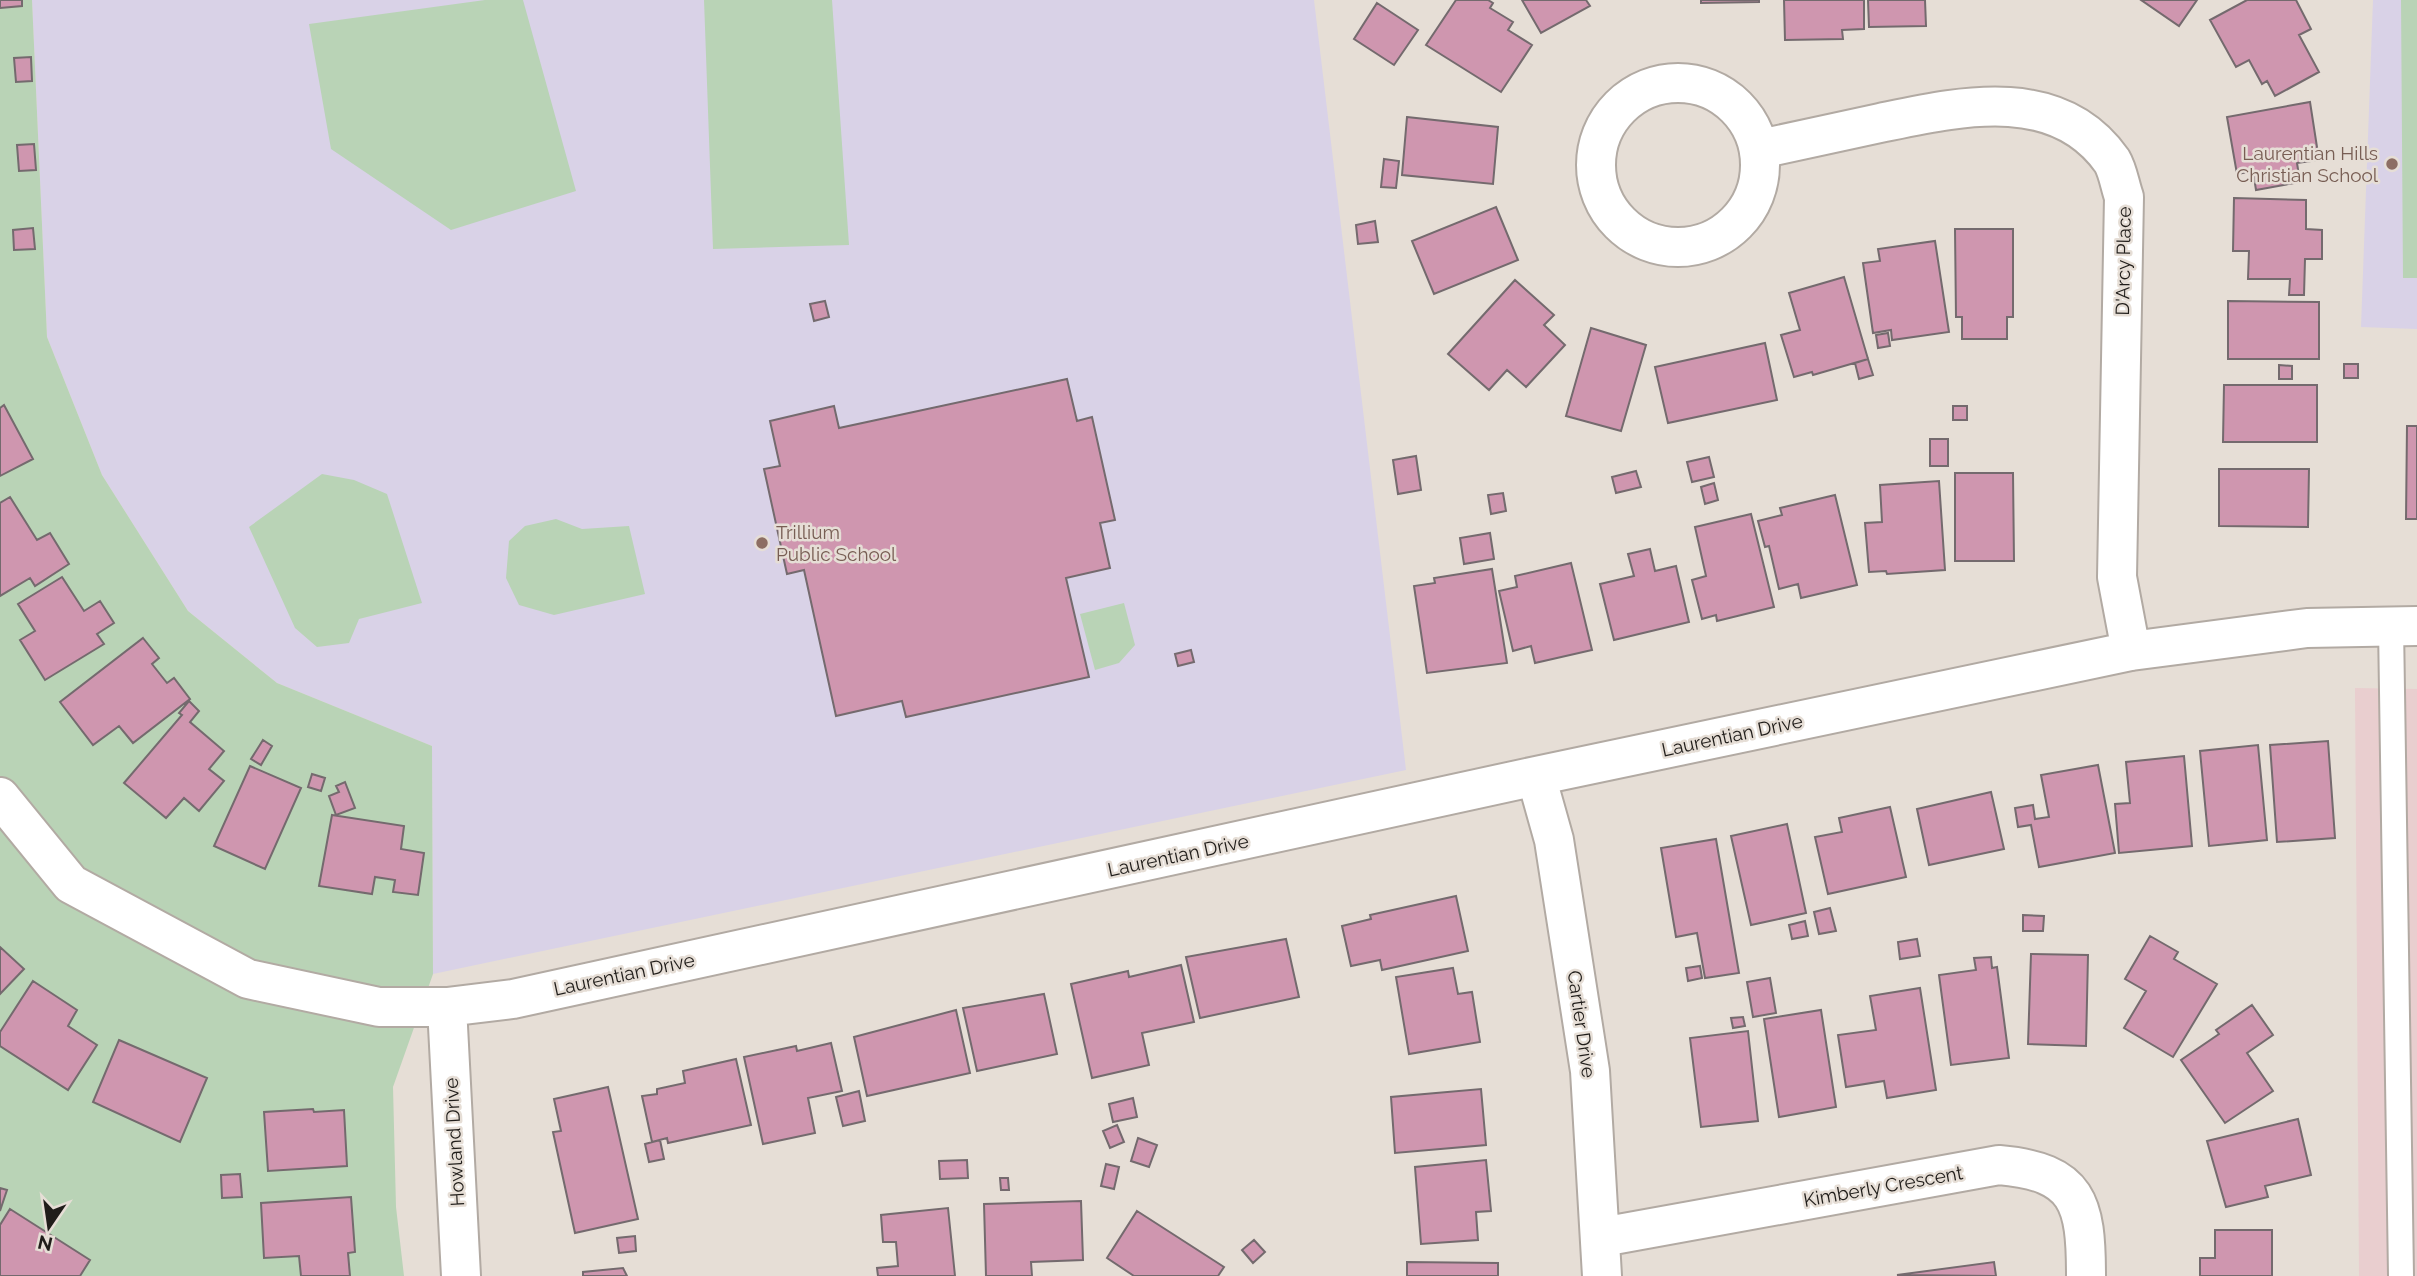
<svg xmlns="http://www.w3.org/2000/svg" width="2417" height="1276" font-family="Raleway,sans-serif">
	<rect width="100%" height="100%" fill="#e6ded6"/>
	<path fill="#e9cecf" d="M2355 688 2417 689V1276H2359Z"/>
	<path fill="#d9d2e7" d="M32 0H1314L1406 770 433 974 432 746 277 683 188 611 102 475 47 337Z
		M2373 0H2417V329L2361 327Z"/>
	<path fill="#b9d3b6" d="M0 0H32L47 337 102 475 188 611 277 683 432 746 433 974 393 1087 396 1207 404 1276H0Z
		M485 0H523L576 191 451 230 331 149 309 24Z
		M704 0H832L849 245 713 249Z
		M2401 0H2417V278H2403Z
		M322 474 354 480 387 494 422 603 359 619 349 643 317 647 295 628 249 527Z
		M556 519 582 529 629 526 645 594 554 615 519 605 506 578 509 541 525 526Z
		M1124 603 1135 645 1119 663 1095 670 1080 614Z"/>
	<path fill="#cf96af" stroke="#746a6e" stroke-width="2" d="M0 0H22V6L0 8Z
		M1456 0H1488L1493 3 1490 8 1513 22 1508 30 1532 45 1501 92 1426 45Z
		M1522 0H1586L1590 6 1541 33Z
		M1701 0H1759V2L1701 3Z
		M1784 0H1864V29L1842 30 1843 39 1785 40Z
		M1868 0H1925L1926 26 1869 27Z
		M2141 0H2197L2179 26Z
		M2247 0H2296L2311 29 2299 35 2319 72 2275 96 2267 81 2262 84 2249 60 2236 67 2210 20Z
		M1377 3 1418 30 1394 65 1354 39Z
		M31 57 32 81 16 82 14 58Z
		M2310 102 2319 160 2297 163 2300 182 2256 190 2253 171 2237 174 2227 117Z
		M1407 117 1498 127 1493 184 1402 175Z
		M34 144 36 170 19 171 17 145Z
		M1384 159 1399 161 1396 188 1381 187Z
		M2234 198 2306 200V229L2322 230V259H2305L2304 295H2289L2290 279H2248L2249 251H2233Z
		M1496 207 1518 260 1434 294 1412 241Z
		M1375 221 1378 242 1358 244 1356 225Z
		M33 228 35 249 14 250 13 230Z
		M1955 229H2013V317H2007V339H1962V317H1956Z
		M1935 241 1949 332 1892 340 1891 330 1873 333 1863 263 1880 261 1878 249Z
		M1844 277 1868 359 1813 375 1812 372 1794 377 1781 335 1800 330 1789 293Z
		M1515 280 1554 315 1544 325 1565 345 1526 387 1507 370 1489 390 1448 354Z
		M825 301 829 317 814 321 810 304Z
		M2228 301 2319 302V359H2228Z
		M1591 328 1646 345 1621 431 1566 416Z
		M1888 333 1890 346 1878 348 1876 335Z
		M1765 343 1777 400 1668 423 1655 367Z
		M1868 359 1873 375 1859 379 1855 363Z
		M2344 364H2358V378H2344Z
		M2279 365 2292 366V379H2279Z
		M1067 379 1077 421 1092 417 1115 520 1100 523 1110 568 1066 578 1089 677 906 717 902 701 836 716 804 570 787 574 764 469 780 466 770 421 834 406 839 428Z
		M2224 385H2317V442H2223Z
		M4 405 33 459 0 476V408Z
		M1953 406H1967V420H1953Z
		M2407 426H2417V519H2406Z
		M1930 439H1948V466H1930Z
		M1416 456 1421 490 1398 494 1393 460Z
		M1709 457 1714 477 1692 482 1687 462Z
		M2219 469H2309L2308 527 2219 526Z
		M1636 471 1641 487 1616 493 1612 477Z
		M1955 473H2013L2014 561H1955Z
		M1939 481 1945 570 1887 574 1886 571 1869 572 1865 523 1882 522 1880 485Z
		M1714 483 1718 500 1705 504 1701 487Z
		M1503 493 1506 511 1491 514 1488 495Z
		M1835 495 1857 585 1801 598 1798 584 1779 589 1769 546 1765 547 1758 521 1782 515 1780 508Z
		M10 497 37 540 50 533 69 564 35 586 30 578 0 596V503Z
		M1751 514 1774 607 1717 621 1716 615 1702 619 1692 580 1706 576 1695 527Z
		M1490 533 1494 559 1464 564 1460 538Z
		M1650 549 1655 571 1676 566 1689 622 1614 640 1600 584 1634 576 1628 554Z
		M1571 563 1592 650 1535 663 1531 646 1513 651 1499 591 1517 587 1515 576Z
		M1492 569 1507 663 1427 673 1414 586 1435 583 1434 578Z
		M62 577 84 611 100 601 114 623 97 634 104 644 45 680 20 640 35 631 18 604Z
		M143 638 159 658 152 664 167 683 174 678 190 699 133 743 119 726 93 745 60 702Z
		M1191 650 1194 662 1178 666 1175 654Z
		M189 701 199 711 190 722 224 751 209 769 224 781 199 811 184 798 166 818 124 783 182 715 179 713Z
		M263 740 272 746 261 765 251 759Z
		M2328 741 2335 838 2277 842 2270 745Z
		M2258 745 2267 840 2209 846 2200 751Z
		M2184 756 2192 846 2119 853 2115 804 2130 803 2126 762Z
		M2098 765 2115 853 2039 867 2031 825 2018 827 2015 808 2033 805 2035 819 2049 817 2041 775Z
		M250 766 301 788 265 869 214 846Z
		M312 774 325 778 321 791 308 787Z
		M345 782 355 808 336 815 329 796 339 792 336 786Z
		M1991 792 2004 849 1929 865 1917 809Z
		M1890 807 1906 877 1828 894 1815 837 1842 832 1839 818Z
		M332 815 404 826 401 849 424 853 418 895 393 892 395 880 375 877 372 894 319 886Z
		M1787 824 1806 913 1751 925 1731 836Z
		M1716 839 1739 973 1705 978 1697 933 1676 937 1661 848Z
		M1456 896 1468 951 1382 970 1380 960 1351 966 1342 926 1371 919 1370 915Z
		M1830 908 1836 931 1819 934 1814 912Z
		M2023 915 2044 916 2043 931H2023Z
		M1805 921 1808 936 1792 939 1789 925Z
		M2150 936 2178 952 2174 959 2217 984 2173 1057 2124 1028 2146 991 2125 979Z
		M1286 939 1299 997 1200 1018 1186 957Z
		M1917 939 1920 956 1900 959 1898 942Z
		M0 947 24 969 0 994Z
		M2031 954 2088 955 2086 1046 2028 1044Z
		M1991 957 1992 968 1997 967 2009 1058 1951 1065 1939 975 1976 970 1974 958Z
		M1181 965 1194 1022 1142 1033 1149 1065 1092 1078 1071 984 1128 971 1129 977Z
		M1700 966 1702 978 1688 981 1686 968Z
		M1453 968 1458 994 1472 992 1480 1042 1409 1054 1396 977Z
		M1770 978 1776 1013 1753 1017 1747 982Z
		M33 981 77 1010 68 1026 97 1045 68 1090 0 1046V1032Z
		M1920 988 1936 1090 1887 1098 1884 1081 1846 1087 1838 1035 1876 1030 1870 996Z
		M1044 994 1057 1054 977 1071 963 1008Z
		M2252 1005 2273 1035 2247 1053 2273 1091 2225 1123 2181 1060 2219 1034 2216 1030Z
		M956 1010 970 1073 867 1096 854 1037Z
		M1821 1010 1836 1107 1779 1117 1764 1019Z
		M1743 1017 1745 1026 1733 1028 1731 1018Z
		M1748 1031 1758 1121 1701 1127 1690 1038Z
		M119 1040 207 1078 180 1142 93 1102Z
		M831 1043 842 1091 808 1098 815 1133 763 1144 744 1057 796 1046 797 1051Z
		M736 1059 751 1125 668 1143 667 1138 652 1142 642 1096 657 1094V1089L685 1083 683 1071Z
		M608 1087 638 1219 575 1233 553 1132 561 1131 554 1099Z
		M1481 1089 1486 1145 1395 1153 1391 1097Z
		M859 1091 865 1121 843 1126 836 1097Z
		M1133 1098 1137 1117 1113 1122 1109 1104Z
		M313 1109 314 1112 344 1110 347 1166 268 1171 264 1112Z
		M2298 1119 2311 1175 2265 1186 2268 1197 2226 1207 2207 1141Z
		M1117 1125 1124 1142 1110 1148 1103 1131Z
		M1138 1138 1157 1145 1149 1167 1131 1161Z
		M660 1140 664 1159 649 1162 645 1144Z
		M967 1160 968 1178 940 1179 939 1161Z
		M1486 1160 1491 1211 1476 1212 1478 1240 1421 1244 1415 1167Z
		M1106 1164 1119 1167 1114 1189 1101 1186Z
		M240 1174 242 1197 222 1198 221 1175Z
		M1000 1178H1008L1009 1190H1001Z
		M0 1188 7 1190 0 1211Z
		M351 1197 355 1252 348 1253 350 1276H301L299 1256 264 1258 261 1203Z
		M1081 1201 1083 1260 1031 1262 1032 1276H986L984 1204Z
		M948 1208 955 1276H878L877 1268 898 1266 896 1242H883L881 1215Z
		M10 1209 90 1260 80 1276H0V1225Z
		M1137 1211 1224 1267 1218 1276H1134L1107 1258Z
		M2215 1230H2272V1276H2200V1258H2215Z
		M635 1236 636 1251 619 1253 617 1238Z
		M1254 1240 1265 1252 1253 1263 1242 1250Z
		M1407 1262 1498 1263V1276H1407Z
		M1994 1262 1996 1276 1897 1275Z
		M623 1268 627 1276H583V1272Z"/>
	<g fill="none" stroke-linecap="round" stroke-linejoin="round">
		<defs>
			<path id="lane" d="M2391 626 2401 1276"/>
			<path id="street" d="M1596 165a82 82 0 1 1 164 0a82 82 0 1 1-164 0Z
				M1760 149C1800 140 1840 132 1880 123 1958 107 2057 83 2112 161 2118 171 2120 186 2124 197L2117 577 2131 651
				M1536 776 1554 840 1590 1071 1602 1276
				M0 797 71 884 248 979 379 1007H447L513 999 1536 776 2131 651 2307 628 2417 626
				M447 1007 461 1276
				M1602 1237 1999 1165C2079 1172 2086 1203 2086 1276"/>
		</defs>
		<use href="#lane" stroke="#b2aaa3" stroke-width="28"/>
		<use href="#street" stroke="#b2aaa3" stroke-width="42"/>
		<use href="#lane" stroke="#fff" stroke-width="24"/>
		<use href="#street" stroke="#fff" stroke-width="38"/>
	</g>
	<g fill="#8d6e63" stroke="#e6ded6" stroke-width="2.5">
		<circle cx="2392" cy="164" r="7"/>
		<circle cx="762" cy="543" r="7"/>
	</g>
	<g text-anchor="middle" stroke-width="5" stroke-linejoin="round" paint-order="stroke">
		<g font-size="19" fill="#785e54" stroke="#e6ded6" text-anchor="end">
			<text x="2378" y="160">Laurentian Hills<tspan x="2378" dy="22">Christian School</tspan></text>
			<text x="776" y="539" text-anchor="start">Trillium<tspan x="776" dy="22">Public School</tspan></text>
		</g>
		<g font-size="19" fill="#201d1a" stroke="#e6ded6">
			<text transform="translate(2123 261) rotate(-89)" y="7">D'Arcy Place</text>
			<text transform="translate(1732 735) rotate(-12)" y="7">Laurentian Drive</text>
			<text transform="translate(1178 855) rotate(-12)" y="7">Laurentian Drive</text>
			<text transform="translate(624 974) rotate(-12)" y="7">Laurentian Drive</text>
			<text transform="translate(1582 1024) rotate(82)" y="7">Cartier Drive</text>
			<text transform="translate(454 1142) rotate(-93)" y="7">Howland Drive</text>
			<text transform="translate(1883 1186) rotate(-10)" y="7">Kimberly Crescent</text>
		</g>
	</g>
	<g transform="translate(49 1227) rotate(193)" stroke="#e6ded6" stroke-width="5" paint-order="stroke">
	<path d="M0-5L12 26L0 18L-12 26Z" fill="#201d1a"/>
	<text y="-10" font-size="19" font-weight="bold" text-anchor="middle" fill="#201d1a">N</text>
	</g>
</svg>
